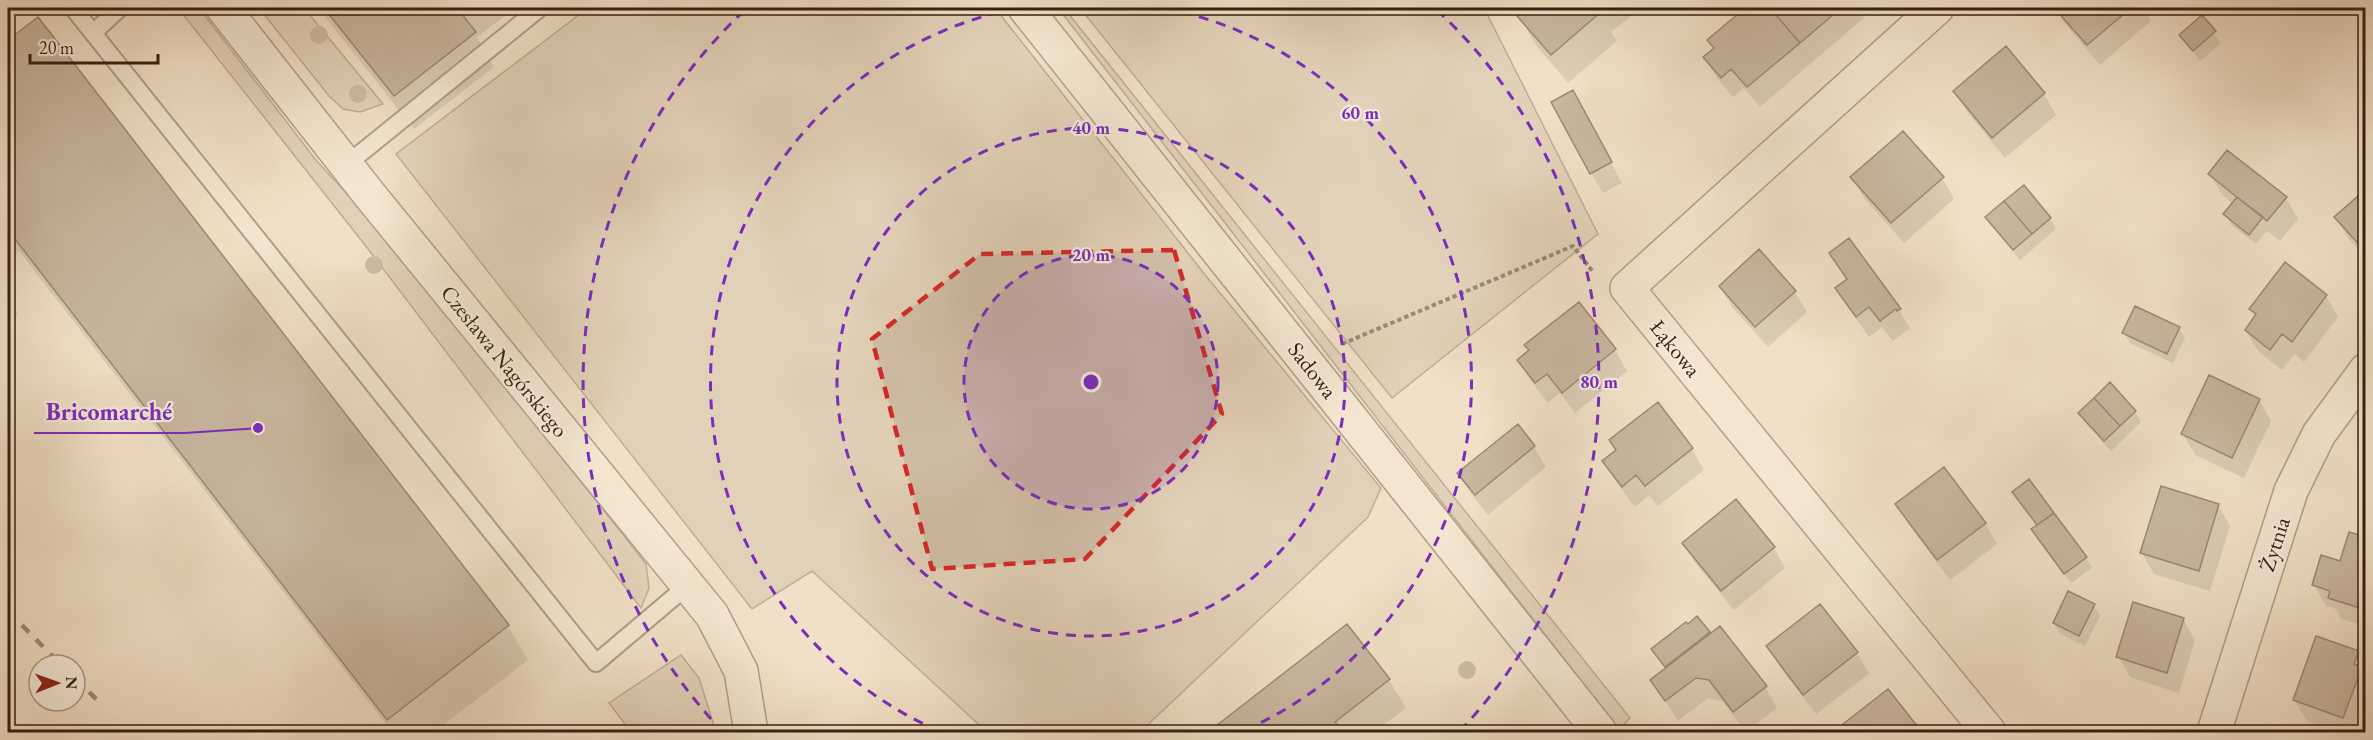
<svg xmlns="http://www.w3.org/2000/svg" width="2373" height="740" font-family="'EB Garamond',serif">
	<rect width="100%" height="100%" fill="#f1e0c7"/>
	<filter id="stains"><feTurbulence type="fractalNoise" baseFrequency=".00333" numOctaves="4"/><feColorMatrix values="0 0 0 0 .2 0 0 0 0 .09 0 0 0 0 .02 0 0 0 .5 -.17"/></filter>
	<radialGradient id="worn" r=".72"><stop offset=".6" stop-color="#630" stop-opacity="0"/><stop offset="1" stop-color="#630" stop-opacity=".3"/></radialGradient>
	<path fill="#d1bfa8" stroke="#836f5c" stroke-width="1.5" d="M178 8H199L315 159 402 254 646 564 649 588 641 608 365 245Z
		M259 8H304L383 104 360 112 343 109 329 96Z
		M588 8H995L1206 276 1381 488 1368 517 1140 732H987L812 571 752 609 396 154Z
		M1058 8H1064L1630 718 1619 730Z
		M1080 8H1484L1598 234 1392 398Z
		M681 655 699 678 713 722V732H631L609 703Z"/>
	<path fill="#0003" d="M318 8H515L477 37 494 67 414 129Z
		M1529 8H1631L1635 13 1611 32 1617 41 1568 83 1536 45 1519 16Z
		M1747 8H1858L1864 18 1760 107 1744 88 1733 97 1717 78 1705 58 1715 50 1709 40Z
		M2055 8H2143L2151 21 2100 65 2066 25Z
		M2202 17 2221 43 2200 61 2181 36Z
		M37 19 508 626 528 660 434 732H392L19 251 8 260V42Z
		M2006 48 2044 94 2056 115 2005 158 1967 112 1955 91Z
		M1584 113 1622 183 1603 193 1591 173Z
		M2210 174 2286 198 2298 219 2280 241 2267 231 2256 244 2231 225 2225 214 2233 204 2222 195Z
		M1852 177 1942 178 1954 199 1904 243 1864 198Z
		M2366 191V258L2348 238 2336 217Z
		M1987 217 2050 218 2056 229 2020 260Z
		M1848 240 1899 310 1911 330 1909 329 1893 341 1882 327 1869 337 1849 309 1837 288 1847 280 1831 254Z
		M2285 264 2326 296 2338 317 2304 362 2295 354 2282 370 2258 351 2246 331 2256 318 2251 309Z
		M1720 286 1795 292 1807 312 1768 347 1732 307Z
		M8 296 18 315 8 323Z
		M1579 304 1615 350 1627 371 1575 413 1560 393 1548 403 1531 381 1519 361Z
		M2178 328 2185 338 2173 363 2130 343 2124 333Z
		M2259 400 2271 421 2244 478 2195 455 2183 434Z
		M1657 405 1692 449 1704 470 1658 506 1649 495 1635 507 1616 482 1604 461 1617 451Z
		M2135 412 2141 422 2111 451 2086 424 2080 413Z
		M1518 426 1534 447 1546 467 1488 515 1471 494 1459 473Z
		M2014 492 2086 557 2092 568 2071 583 2039 540 2033 530 2038 527Z
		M1897 505 1985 523 1997 544 1950 580 1909 525Z
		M2218 505 2230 526 2210 591 2154 574 2142 553Z
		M2366 539V626L2341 619 2336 609 2326 606 2314 585Z
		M1684 543 1774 548 1785 568 1734 610 1696 564Z
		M1820 606 1857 653 1869 674 1816 714 1780 667 1768 646Z
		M2094 606 2100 616 2085 646 2060 634 2054 623Z
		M2183 619 2195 640 2179 693 2130 677 2118 656Z
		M1709 633 1765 687 1777 708 1746 732 1722 701 1708 698 1678 721 1652 680 1666 669 1653 650Z
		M2358 653 2366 666V708L2357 732H2338L2307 721 2294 700Z
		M1389 680 1406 708 1374 732H1216L1214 730Z
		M1888 691 1920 732H1850L1845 724Z"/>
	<path fill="#97836f" stroke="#351f10" stroke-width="1.5" d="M324 8H457L476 32 394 96Z
		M1527 8H1598L1601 12 1551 55 1517 16Z
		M1745 8H1770L1800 43 1747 87 1731 69 1721 78 1703 57 1714 48 1707 40Z
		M1770 8H1841L1800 43Z
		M2054 8H2131L2087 45Z
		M2202 15 2216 31 2193 51 2179 35Z
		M38 17 509 625 387 720 8 230V40Z
		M2006 46 2045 93 1992 138 1953 91Z
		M1573 90 1612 162 1590 174 1551 102Z
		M1903 131 1944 177 1891 223 1850 177Z
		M2227 150 2287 197 2267 221 2208 174Z
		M2024 185 2051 218 2032 234 2004 201Z
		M2366 189V252L2334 217Z
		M2237 197 2263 217 2249 235 2223 214Z
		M2004 201 2032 234 2013 250 1985 217Z
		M1849 238 1901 309 1897 311 1896 309 1880 321 1869 307 1856 317 1835 288 1847 279 1829 253Z
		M1759 249 1796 291 1755 327 1719 286Z
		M2285 262 2327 295 2292 342 2282 334 2270 350 2245 330 2256 314 2249 309Z
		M1579 302 1616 349 1562 393 1547 374 1535 383 1517 360 1529 350 1524 345Z
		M2135 306 2180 327 2167 354 2122 333Z
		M2209 375 2260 399 2232 458 2181 434Z
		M2110 382 2136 411 2120 426 2094 398Z
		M2094 398 2120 426 2104 441 2078 413Z
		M1658 402 1693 448 1645 486 1636 475 1622 487 1602 461 1616 450 1609 440Z
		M1518 424 1535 446 1475 495 1457 473Z
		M1944 467 1986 523 1937 560 1895 504Z
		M2029 479 2054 513 2037 525 2012 492Z
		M2161 486 2219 504 2199 571 2140 553Z
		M1736 499 1775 547 1721 591 1682 543Z
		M2054 513 2087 557 2064 574 2031 529Z
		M2349 532 2366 537V610L2328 598 2330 591 2312 585 2321 555 2340 561Z
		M2068 591 2095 604 2079 636 2053 623Z
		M2133 602 2184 618 2167 673 2116 657Z
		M1820 604 1858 652 1803 695 1766 646Z
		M1697 616 1710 632 1665 667 1651 649 1686 622 1688 624Z
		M1347 624 1390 679 1335 722 1344 732H1215L1212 729Z
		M1720 626 1767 686 1733 712 1709 680 1696 678 1665 701 1650 680Z
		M2316 636 2359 651 2354 664 2362 667 2343 718 2293 700Z
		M1888 689 1922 732H1850L1843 724Z"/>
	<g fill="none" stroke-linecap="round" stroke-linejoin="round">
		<defs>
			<path id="lane" d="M73 8 596 663 687 586
				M93 33 120 8
				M346 165 540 8"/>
			<path id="street" d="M223 8 369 194 712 615 741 671 751 732
				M1025 8 1600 732
				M1937 8 1627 288 1989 732
				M2214 732 2291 491 2319 434 2366 370"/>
		</defs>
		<use href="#lane" stroke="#644f3e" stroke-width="20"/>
		<use href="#street" stroke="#644f3e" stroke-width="36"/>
		<path stroke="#351f10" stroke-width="4" stroke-dasharray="4.5 3" stroke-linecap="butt" d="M1342 344 1573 246 1593 272"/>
		<use href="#lane" stroke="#f6ebdb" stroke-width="16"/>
		<use href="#street" stroke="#f6ebdb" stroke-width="33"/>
		<path stroke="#351f10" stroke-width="4.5" stroke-dasharray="10 10" stroke-linecap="butt" d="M8 611 61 665
			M75 678 98 701
			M8 717 19 732"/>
	</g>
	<g fill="#a3907c">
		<circle cx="319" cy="35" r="9"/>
		<circle cx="358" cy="94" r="9"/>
		<circle cx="374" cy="265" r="9"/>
		<circle cx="1467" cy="670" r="9"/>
	</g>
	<path d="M0 0H2373V740H0ZM1174 250 1222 414 1085 559 932 569 872 339 980 254Z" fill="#f1e0c7" fill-opacity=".55" fill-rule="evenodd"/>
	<path fill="none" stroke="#d62828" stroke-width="4.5" stroke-dasharray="12 8" stroke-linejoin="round" d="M1174 250 1222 414 1085 559 932 569 872 339 980 254Z"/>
	<circle cx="1091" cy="382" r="127" fill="#7b2cbf" fill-opacity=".12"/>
	<g fill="none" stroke="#7b2cbf" stroke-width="3" stroke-dasharray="10 8">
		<circle cx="1091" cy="382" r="127"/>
		<circle cx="1091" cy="382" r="254"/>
		<path d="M939 731A381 381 0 0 1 1018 8M1164 8A381 381 0 0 1 1243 731"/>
		<path d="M723 732A508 508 0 0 1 745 10M1437 10A508 508 0 0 1 1459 732"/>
	</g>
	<g text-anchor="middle" stroke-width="4.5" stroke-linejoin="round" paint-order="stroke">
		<g font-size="22" fill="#351f10" stroke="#f6ebdb">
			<text transform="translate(1676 348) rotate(51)" y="8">Łąkowa</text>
			<text transform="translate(505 361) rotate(51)" y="8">Czesława Nagórskiego</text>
			<text transform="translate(1313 370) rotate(52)" y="8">Sadowa</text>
			<text transform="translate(2274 544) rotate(-72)" y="8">Żytnia</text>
		</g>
	</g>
	<circle cx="1091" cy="382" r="9" fill="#7b2cbf" stroke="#f6ebdb" stroke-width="3"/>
	<g font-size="18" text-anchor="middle" font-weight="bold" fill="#7b2cbf" stroke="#f6ebdb" stroke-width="4.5" stroke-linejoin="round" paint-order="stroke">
		<text x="1360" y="119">60 m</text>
		<text x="1091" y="134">40 m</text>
		<text x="1091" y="261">20 m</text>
		<text x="1599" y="388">80 m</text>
	</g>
	<path fill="none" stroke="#7b2cbf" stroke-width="2" d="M258 428L185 433H34"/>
	<circle fill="#7b2cbf" stroke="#f6ebdb" stroke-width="2" cx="258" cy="428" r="6"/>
	<g font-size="24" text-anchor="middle" font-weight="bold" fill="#7b2cbf" stroke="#f6ebdb" stroke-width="4.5" stroke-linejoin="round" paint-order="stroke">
		<text x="109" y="420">Bricomarché</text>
	</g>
	<rect width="2373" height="740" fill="none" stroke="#f1e0c7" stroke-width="30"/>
	<rect x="9" y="9" width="2355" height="722" fill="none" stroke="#351f10" stroke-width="3"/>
	<rect x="15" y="15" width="2343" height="710" fill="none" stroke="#351f10" stroke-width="1.5"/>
	<g transform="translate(57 683) rotate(89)"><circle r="28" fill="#f6ebdb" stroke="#a9998a" stroke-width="1.5"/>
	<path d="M0-4.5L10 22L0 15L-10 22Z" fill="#8f2418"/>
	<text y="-9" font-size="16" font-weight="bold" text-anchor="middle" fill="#351f10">N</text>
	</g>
	<path d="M30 54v9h128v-9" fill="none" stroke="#351f10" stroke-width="3"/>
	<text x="39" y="54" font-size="18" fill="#351f10" stroke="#f6ebdb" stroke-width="4.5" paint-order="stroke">20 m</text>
	<rect width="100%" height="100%" filter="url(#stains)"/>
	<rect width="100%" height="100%" fill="url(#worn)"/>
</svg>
